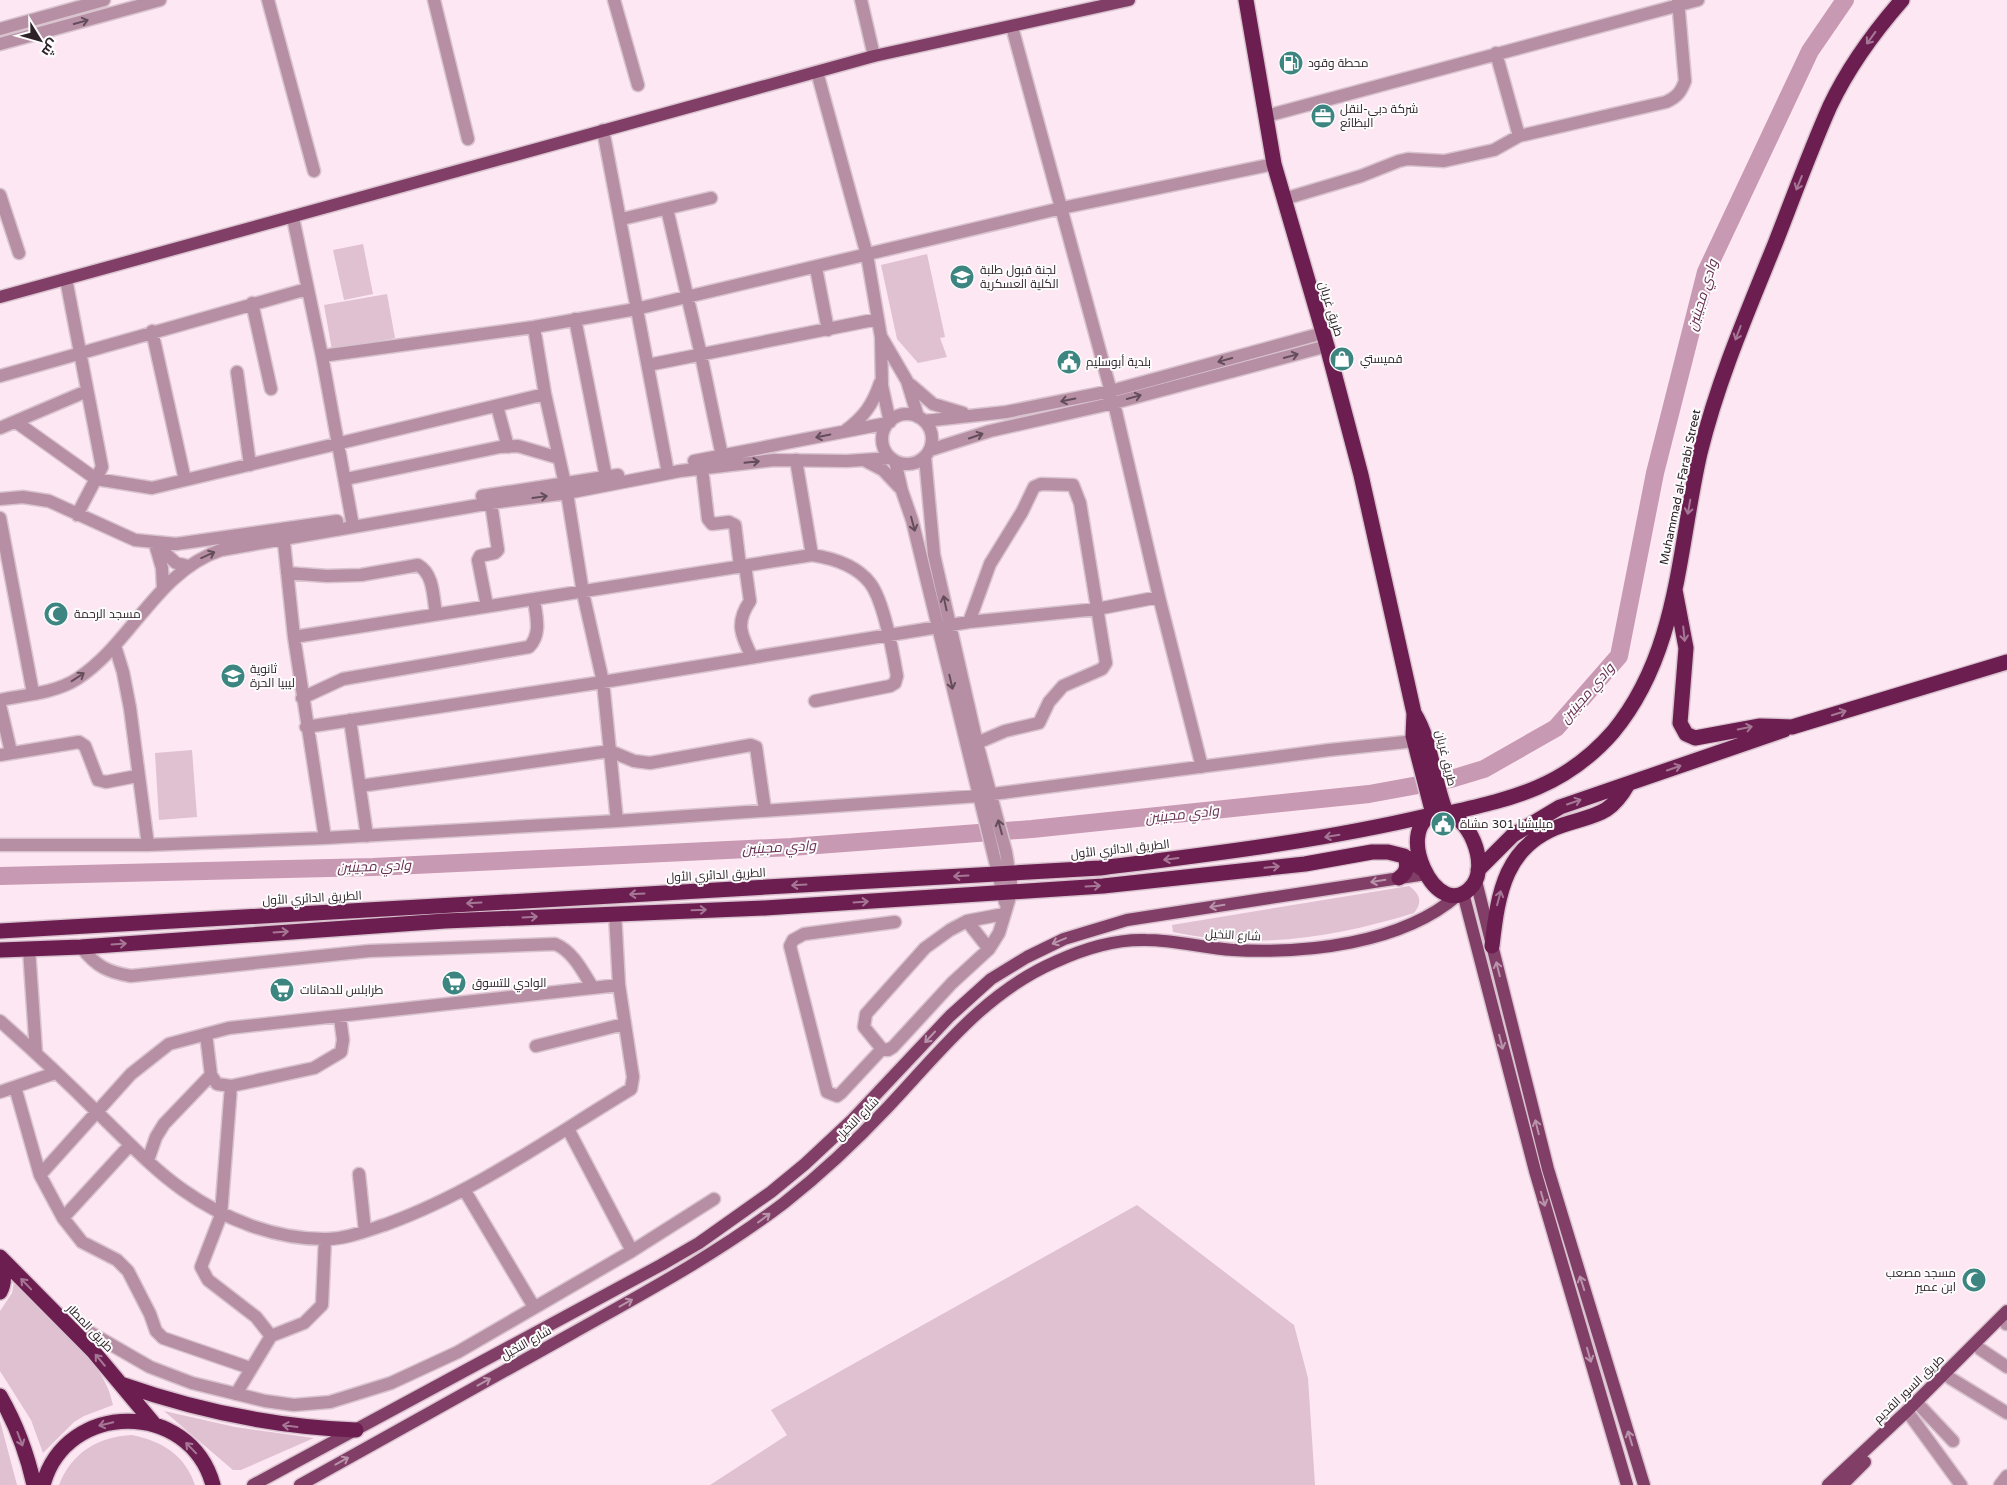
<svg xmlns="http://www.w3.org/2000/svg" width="2007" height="1485" font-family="'Varela Round',Cairo,sans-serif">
	<rect width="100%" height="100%" fill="#fde7f3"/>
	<path fill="#dfc1d1" d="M363 244 373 294 344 300 333 250Z
		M927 254 945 337 940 338 947 357 918 363 897 339 881 265Z
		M387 294 395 338 332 350 324 305Z
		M192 750 197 817 159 820 155 753Z
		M1409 886C1420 894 1423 902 1414 913 1333 938 1257 950 1173 932L1172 925Z
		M1137 1205 1294 1325 1308 1378 1315 1485H710L787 1435 771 1410Z
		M14 1282C46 1314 105 1359 113 1405L84 1416 74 1422 43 1453 31 1420 0 1371V1311L12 1293Z
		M164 1411 235 1427 314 1438 241 1470H233Z
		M0 1421 17 1485H0Z
		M132 1435C162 1441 185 1455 195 1485H59C72 1452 98 1437 132 1435Z"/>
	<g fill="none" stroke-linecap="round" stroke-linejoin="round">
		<path stroke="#c899b3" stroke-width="18" d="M0 876 373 867 791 847 1032 829 1369 794 1451 779 1484 769 1556 728 1619 656 1655 473 1706 272 1810 51 1845 0"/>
		<defs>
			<path id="minor" d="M268 0 314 171
				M434 0 468 139
				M614 0 638 85
				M861 0 874 56
				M1012 27 1114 403 1159 597 1202 767
				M0 29 104 0
				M0 44 160 0
				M1496 53 1519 136
				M817 72 867 255 881 337 882 386 890 422
				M1266 116 1698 0
				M603 130 668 473
				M0 195 19 253
				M1284 199 1361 176 1399 161 1408 159 1444 161 1494 150 1519 136 1666 102C1677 97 1681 92 1685 81L1678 0
				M667 209 701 355 722 456
				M293 218 322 356 353 526
				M622 219 711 198
				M816 268 828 330
				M66 279 102 467 77 515
				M252 303 271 389
				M575 319 606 477
				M534 327 545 394
				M152 331 185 480
				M882 338 907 381 918 417
				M322 356 534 327 636 309 1062 208 1274 164
				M648 365 878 319
				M237 372 250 465
				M0 376 307 289
				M911 385 933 404 963 413
				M497 406 508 447
				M882 439a25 25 0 1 1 50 0a25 25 0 1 1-50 0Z
				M924 421 1006 412 1111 391 1323 333
				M16 422 96 479 152 488 545 394 567 493 583 593 603 682 617 821
				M0 428 87 391
				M846 430C864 417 873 404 880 383
				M930 450 990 431 1114 403 1327 346
				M925 457 934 555 977 743 1006 852 1012 890 999 933 989 949 952 983 893 1047 888 1050 882 1049 864 1027 866 1014 925 948 950 930 967 921 1004 914
				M796 460 812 555
				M864 460 883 470 899 487
				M694 461 888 423
				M895 461 902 491 912 520 1005 902
				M702 468 708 519 712 524 729 522 735 525 740 566
				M346 479 500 447 518 446 559 458
				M482 496 618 475
				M0 499 23 497 49 501 135 540 176 544 337 521
				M0 518 33 693
				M283 533 294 637 325 838
				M155 544 162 568 163 588
				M155 544 176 563 188 566
				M745 565 750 601C735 623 741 635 752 657
				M287 573 327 576 361 575 418 565C434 574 433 597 436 614
				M487 606 478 560 480 556 495 553 498 550 491 503
				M969 622 990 564 1022 512 1034 487 1041 484 1073 485 1080 503 1106 663 1102 669 1063 686 1049 702 1039 723 1005 731 977 743
				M294 637 812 555C832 558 856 565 870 583 884 601 893 653 897 676L895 683 890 686 815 701
				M115 646 123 672 130 708 148 845
				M302 698 343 679 529 647C542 634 536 616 534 599
				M0 700C25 695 55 693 77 679 132 643 156 572 221 550L491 503 567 493 680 471 774 460 847 461 891 458
				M0 705 11 752
				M350 720 367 836
				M306 727 603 682 969 622 1097 609 1159 597
				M0 755 79 742 85 746 98 780 106 782 137 776
				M360 786 610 751 634 761 650 763 751 745 756 747 765 810
				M0 845H148L325 838 617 821 978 796 1329 750 1415 741
				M967 921 989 949
				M81 947C96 966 107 972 131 976L369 951 555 944C573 951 583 972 593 988
				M29 949 36 1052
				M0 1021C34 1051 67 1082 99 1114 126 1140 153 1169 183 1190 224 1219 274 1239 324 1239 344 1240 368 1230 387 1224 475 1192 551 1137 631 1089L633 1077 619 985 615 913
				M206 1034 211 1075 217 1084 231 1086 314 1068 341 1052 343 1040 340 1017
				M536 1046 624 1024
				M882 1049 841 1093 837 1096 827 1092 790 946 793 940 804 934 895 922
				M231 1086 221 1215 201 1267 208 1280 256 1317 271 1336
				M15 1087 40 1175 63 1218
				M0 1092 55 1073
				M568 1129 632 1251
				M130 1145 63 1218 82 1242 117 1260 128 1271 150 1314 156 1331 163 1338 250 1368
				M148 1160 156 1137 164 1124 211 1075
				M359 1174 365 1231
				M40 1175 131 1074 169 1044 229 1028 619 985
				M465 1191 534 1307
				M65 1318 150 1367 192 1383 265 1401 294 1405 330 1402 391 1383 458 1352 632 1251 714 1199
				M2006 1324H2007
				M1980 1349 2007 1367
				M1950 1378 2007 1413
				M236 1394 271 1336 304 1323 322 1305 325 1239
				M1920 1406 1953 1441
				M1907 1411 1961 1485
				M2000 1485 2007 1476"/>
			<path id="major" d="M0 297 874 56 1129 0
				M1476 881 1548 1169 1644 1485
				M1463 893 1535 1171 1627 1485
				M253 1485 661 1265 699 1243 771 1192 805 1164 851 1121 950 1016 991 979 1027 957 1064 939 1127 920 1426 874
				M300 1485C390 1435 481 1384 571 1334 644 1293 717 1254 784 1203 821 1174 856 1141 888 1107 939 1053 984 993 1055 962 1083 949 1115 939 1146 940 1175 940 1204 948 1233 950 1305 954 1402 944 1458 895
				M1828 1485 1907 1411 2007 1311
				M1842 1485 1865 1462"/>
			<path id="highway" d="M1246 0 1274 164 1327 346 1361 475 1414 713C1432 742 1433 780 1446 812
				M1675 590 1686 648 1680 723 1686 734 1695 738 1760 726 1792 727 2007 662
				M1414 713 1413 736 1433 814
				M1441 812C1469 813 1489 864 1473 885 1438 930 1387 820 1441 812Z
				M1449 813C1515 798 1566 786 1613 732 1679 652 1678 549 1700 453 1718 380 1747 313 1775 244 1793 198 1810 151 1830 106 1848 68 1874 32 1902 0
				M1478 870 1513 835 1560 807 1784 730
				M1399 878C1407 873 1409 865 1404 856
				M0 931 1100 868C1211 854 1321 841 1431 815
				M1492 946C1498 893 1505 844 1563 825 1596 814 1610 816 1628 784
				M0 950 81 947 445 921 765 908 1103 886 1305 864 1372 852H1388L1404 856 1424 870
				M0 1257 93 1351 154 1424
				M0 1259C3 1271 6 1281 0 1292
				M121 1384C198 1411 274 1427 356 1430
				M0 1396C16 1424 27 1453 34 1485
				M43 1485C66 1400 190 1400 213 1485"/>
		</defs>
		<use href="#minor" stroke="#d8c3ce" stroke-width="15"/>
		<use href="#major" stroke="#d8c3ce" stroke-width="15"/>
		<use href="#highway" stroke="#d8c3ce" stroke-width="18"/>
		<use href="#minor" stroke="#b68fa4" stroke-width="12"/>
		<use href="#major" stroke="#813e67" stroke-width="12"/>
		<use href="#highway" stroke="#6c1e51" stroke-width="15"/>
	</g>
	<defs><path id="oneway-shaft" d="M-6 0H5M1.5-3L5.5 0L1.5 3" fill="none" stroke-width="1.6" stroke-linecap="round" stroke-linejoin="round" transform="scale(1.25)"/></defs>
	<g stroke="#644d5a">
		<use href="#oneway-shaft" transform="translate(81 22) rotate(-15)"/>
		<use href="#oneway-shaft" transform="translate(1291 356) rotate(-15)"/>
		<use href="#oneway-shaft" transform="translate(1225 360) rotate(165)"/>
		<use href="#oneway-shaft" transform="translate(1134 397) rotate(-15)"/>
		<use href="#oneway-shaft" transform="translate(1068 400) rotate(169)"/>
		<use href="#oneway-shaft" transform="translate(823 436) rotate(168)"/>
		<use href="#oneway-shaft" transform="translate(976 436) rotate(-19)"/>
		<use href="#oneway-shaft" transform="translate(752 462) rotate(-6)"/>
		<use href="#oneway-shaft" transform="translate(540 497) rotate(-8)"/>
		<use href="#oneway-shaft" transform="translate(913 524) rotate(75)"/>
		<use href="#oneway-shaft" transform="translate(208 555) rotate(-24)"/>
		<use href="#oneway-shaft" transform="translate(945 603) rotate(-102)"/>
		<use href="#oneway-shaft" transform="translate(78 677) rotate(-33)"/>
		<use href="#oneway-shaft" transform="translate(951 682) rotate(77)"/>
		<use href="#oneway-shaft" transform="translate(1000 827) rotate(-105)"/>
	</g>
	<g stroke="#a67795">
		<use href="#oneway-shaft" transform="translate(1871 38) rotate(126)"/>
		<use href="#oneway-shaft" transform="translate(1799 183) rotate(112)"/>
		<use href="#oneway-shaft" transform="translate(1738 333) rotate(111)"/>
		<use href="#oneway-shaft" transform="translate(1689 507) rotate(100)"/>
		<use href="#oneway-shaft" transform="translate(1684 634) rotate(84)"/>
		<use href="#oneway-shaft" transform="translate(1839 713) rotate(-17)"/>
		<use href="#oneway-shaft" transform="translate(1745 728) rotate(-11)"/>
		<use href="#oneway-shaft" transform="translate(1674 768) rotate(-19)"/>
		<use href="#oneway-shaft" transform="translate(1574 802) rotate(-19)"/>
		<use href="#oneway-shaft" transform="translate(1332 836) rotate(171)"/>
		<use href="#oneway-shaft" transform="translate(1171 859) rotate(173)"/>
		<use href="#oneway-shaft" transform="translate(1272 867) rotate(-6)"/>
		<use href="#oneway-shaft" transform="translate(961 876) rotate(177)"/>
		<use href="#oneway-shaft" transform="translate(799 885) rotate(177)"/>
		<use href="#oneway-shaft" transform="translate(1093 886) rotate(-3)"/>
		<use href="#oneway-shaft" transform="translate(637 894) rotate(177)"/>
		<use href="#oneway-shaft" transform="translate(1499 898) rotate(-75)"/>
		<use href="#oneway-shaft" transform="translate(861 902) rotate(-4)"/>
		<use href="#oneway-shaft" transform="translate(474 903) rotate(177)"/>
		<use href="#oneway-shaft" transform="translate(699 910) rotate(-2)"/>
		<use href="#oneway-shaft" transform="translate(530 917) rotate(-3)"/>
		<use href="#oneway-shaft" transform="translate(281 932) rotate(-4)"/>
		<use href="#oneway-shaft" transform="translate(119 944) rotate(-4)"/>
		<use href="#oneway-shaft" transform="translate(26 1284) rotate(-134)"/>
		<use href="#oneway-shaft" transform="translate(100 1360) rotate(-130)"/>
		<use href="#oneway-shaft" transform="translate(106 1424) rotate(166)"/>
		<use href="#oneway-shaft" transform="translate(290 1426) rotate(-173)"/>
		<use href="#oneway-shaft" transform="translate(20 1439) rotate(69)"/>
		<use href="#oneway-shaft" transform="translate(191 1448) rotate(-134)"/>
	</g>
	<g stroke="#b894aa">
		<use href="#oneway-shaft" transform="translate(1378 881) rotate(171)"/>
		<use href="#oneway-shaft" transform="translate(1217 906) rotate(171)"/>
		<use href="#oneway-shaft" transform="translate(1059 941) rotate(157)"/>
		<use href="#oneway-shaft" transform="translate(1498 969) rotate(-104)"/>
		<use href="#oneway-shaft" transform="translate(930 1037) rotate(133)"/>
		<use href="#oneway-shaft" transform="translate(1501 1042) rotate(76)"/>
		<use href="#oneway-shaft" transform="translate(1537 1127) rotate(-104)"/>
		<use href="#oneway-shaft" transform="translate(1543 1199) rotate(74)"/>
		<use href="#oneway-shaft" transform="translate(764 1218) rotate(-37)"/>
		<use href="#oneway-shaft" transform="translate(1582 1283) rotate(-108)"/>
		<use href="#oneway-shaft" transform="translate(626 1303) rotate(-29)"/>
		<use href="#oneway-shaft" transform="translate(1589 1355) rotate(74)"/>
		<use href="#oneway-shaft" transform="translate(484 1382) rotate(-29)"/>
		<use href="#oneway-shaft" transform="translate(1630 1438) rotate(-107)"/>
		<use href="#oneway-shaft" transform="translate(342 1461) rotate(-29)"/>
	</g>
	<defs>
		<symbol id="fuel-disc" viewBox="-11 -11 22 22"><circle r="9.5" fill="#3d8580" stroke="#fcfcfc"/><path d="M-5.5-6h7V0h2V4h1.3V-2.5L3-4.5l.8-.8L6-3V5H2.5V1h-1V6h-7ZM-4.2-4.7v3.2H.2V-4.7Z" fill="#fff"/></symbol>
		<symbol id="office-disc" viewBox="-11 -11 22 22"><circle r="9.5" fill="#3d8580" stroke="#fcfcfc"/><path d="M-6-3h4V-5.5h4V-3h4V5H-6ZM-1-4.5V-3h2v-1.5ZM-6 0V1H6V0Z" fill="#fff"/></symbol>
		<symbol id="university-disc" viewBox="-11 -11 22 22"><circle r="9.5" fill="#3d8580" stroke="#fcfcfc"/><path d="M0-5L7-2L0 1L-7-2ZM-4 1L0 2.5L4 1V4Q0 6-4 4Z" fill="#fff"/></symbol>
		<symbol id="shop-disc" viewBox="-11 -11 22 22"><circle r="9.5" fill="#3d8580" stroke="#fcfcfc"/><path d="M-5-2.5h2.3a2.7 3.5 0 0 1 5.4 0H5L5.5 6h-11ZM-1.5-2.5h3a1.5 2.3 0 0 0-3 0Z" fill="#fff"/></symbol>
		<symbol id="civic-disc" viewBox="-11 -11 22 22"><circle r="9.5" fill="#3d8580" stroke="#fcfcfc"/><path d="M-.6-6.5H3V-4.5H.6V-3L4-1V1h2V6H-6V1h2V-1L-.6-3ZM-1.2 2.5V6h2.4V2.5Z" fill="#fff"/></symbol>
		<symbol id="mosque-disc" viewBox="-11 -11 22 22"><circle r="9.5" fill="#3d8580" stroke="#fcfcfc"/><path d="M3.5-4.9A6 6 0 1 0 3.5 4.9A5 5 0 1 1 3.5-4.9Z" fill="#fff"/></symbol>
		<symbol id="school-disc" viewBox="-11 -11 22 22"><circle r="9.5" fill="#3d8580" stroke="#fcfcfc"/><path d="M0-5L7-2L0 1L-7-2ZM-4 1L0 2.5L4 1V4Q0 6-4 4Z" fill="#fff"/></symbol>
		<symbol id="supermarket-disc" viewBox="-11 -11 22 22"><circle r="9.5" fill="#3d8580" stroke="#fcfcfc"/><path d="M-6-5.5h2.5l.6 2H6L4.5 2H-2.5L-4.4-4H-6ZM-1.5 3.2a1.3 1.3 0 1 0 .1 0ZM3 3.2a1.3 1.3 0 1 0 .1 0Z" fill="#fff"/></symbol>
	</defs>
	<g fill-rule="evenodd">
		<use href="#fuel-disc" x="1277" y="49" width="28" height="28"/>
		<use href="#office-disc" x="1309" y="102" width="28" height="28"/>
		<use href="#university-disc" x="948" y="263" width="28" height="28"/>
		<use href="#shop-disc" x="1328" y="345" width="28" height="28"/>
		<use href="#civic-disc" x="1055" y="348" width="28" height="28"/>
		<use href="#mosque-disc" x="42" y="600" width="28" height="28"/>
		<use href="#school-disc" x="219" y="662" width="28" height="28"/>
		<use href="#civic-disc" x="1429" y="810" width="28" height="28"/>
		<use href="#supermarket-disc" x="440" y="969" width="28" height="28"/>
		<use href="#supermarket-disc" x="268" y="976" width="28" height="28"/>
		<use href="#mosque-disc" x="1960" y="1266" width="28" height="28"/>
	</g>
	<g text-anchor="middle" stroke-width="4" stroke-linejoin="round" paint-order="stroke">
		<g font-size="12" fill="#2e2128" stroke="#fcfcfc" text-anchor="start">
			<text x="1308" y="67">محطة وقود</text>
			<text x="1340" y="113">شركة دبي-لنقل<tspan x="1340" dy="14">البظائع</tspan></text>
			<text x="980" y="274">لجنة قبول طلبة<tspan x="980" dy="14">الكلية العسكرية</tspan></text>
			<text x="1360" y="363">قميستي</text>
			<text x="1086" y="366">بلدية أبوسليم</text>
			<text x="74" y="618">مسجد الرحمة</text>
			<text x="250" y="673">ثانوية<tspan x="250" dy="14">ليبيا الحرة</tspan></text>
			<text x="1460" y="828">ميليشيا 301 مشاة</text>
			<text x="472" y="987">الوادي للتسوق</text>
			<text x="300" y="994">طرابلس للدهانات</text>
			<text x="1956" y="1277" text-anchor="end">مسجد مصعب<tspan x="1956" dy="14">ابن عمير</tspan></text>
		</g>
		<g font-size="12" fill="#2e2128" stroke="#fcfcfc">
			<text transform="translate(1331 309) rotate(73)" y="4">طريق غريان</text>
			<text transform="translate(1680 487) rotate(-78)" y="4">Muhammad al-Farabi Street</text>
			<text transform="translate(1446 758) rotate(77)" y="4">طريق غريان</text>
			<text transform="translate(1120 849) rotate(-6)" y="4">الطريق الدائري الأول</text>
			<text transform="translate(716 875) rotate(-3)" y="4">الطريق الدائري الأول</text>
			<text transform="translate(312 898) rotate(-3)" y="4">الطريق الدائري الأول</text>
			<text transform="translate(1233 935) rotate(3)" y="4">شارع النخيل</text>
			<text transform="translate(857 1119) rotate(-45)" y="4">شارع النخيل</text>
			<text transform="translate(90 1328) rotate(46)" y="4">طريق المطار</text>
			<text transform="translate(526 1343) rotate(-29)" y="4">شارع النخيل</text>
			<text transform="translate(1909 1389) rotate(-44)" y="4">طريق السور القديم</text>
		</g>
		<g font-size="14" font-style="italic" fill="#652b4f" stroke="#fcfcfc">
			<text transform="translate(1702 295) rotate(-73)" y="5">وادي مجينين</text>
			<text transform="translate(1587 693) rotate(-49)" y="5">وادي مجينين</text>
			<text transform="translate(1182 814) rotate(-6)" y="5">وادي مجينين</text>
			<text transform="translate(779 847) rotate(-3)" y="5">وادي مجينين</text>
			<text transform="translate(374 866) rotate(-2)" y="5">وادي مجينين</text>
		</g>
	</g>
	<g transform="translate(40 40) rotate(127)" stroke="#fcfcfc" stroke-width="4" paint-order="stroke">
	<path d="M0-4L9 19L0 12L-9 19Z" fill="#2e2128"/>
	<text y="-8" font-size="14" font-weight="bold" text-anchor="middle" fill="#2e2128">ش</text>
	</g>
</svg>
